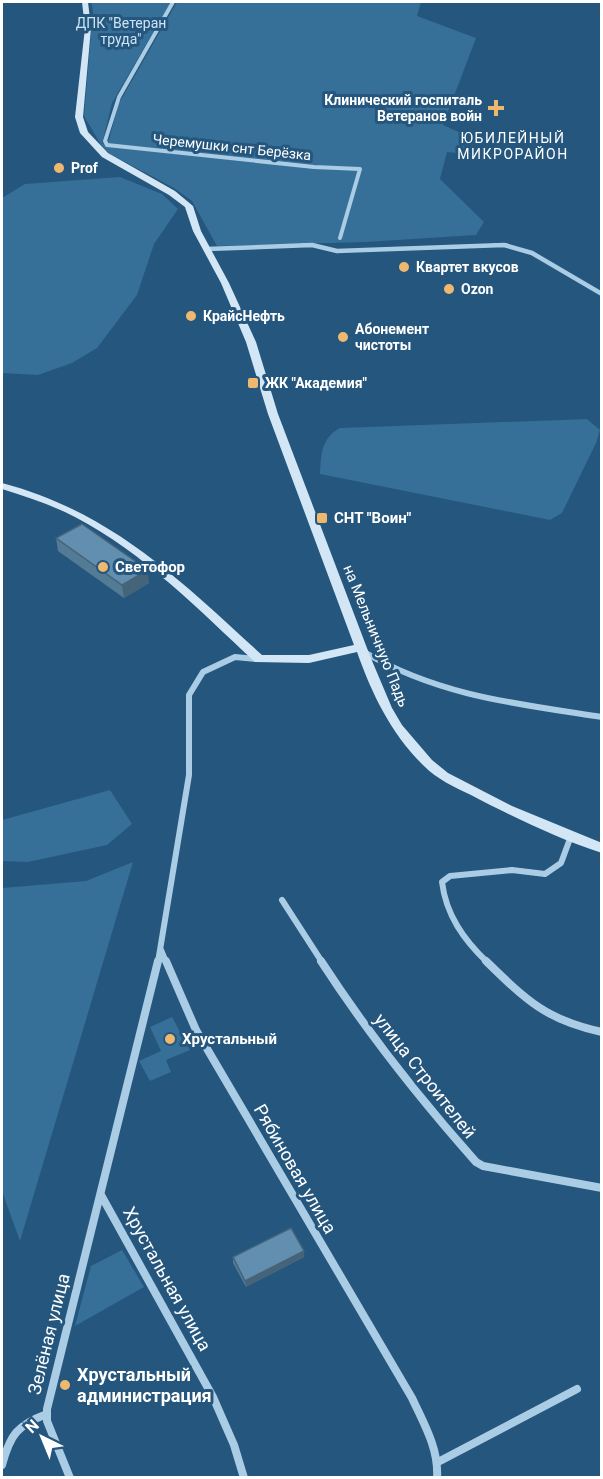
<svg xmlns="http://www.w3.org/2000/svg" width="603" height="1479" font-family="Roboto,sans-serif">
	<rect width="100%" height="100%" fill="#25567d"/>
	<path fill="#366f98" d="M91 2H171L112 103 102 144 109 140 118 105 177 2H421L417 16 476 38 443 125 483 143 464 154 447 152 440 179 484 222 476 235 366 242 217 246 192 201 174 188 110 154 101 145 84 116 93 11Z
		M120 177 162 194 178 209 154 244 137 295 97 348 72 363 38 375 2 373V198L25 184Z
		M587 419 600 430 596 443 562 513 550 520 320 474C321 455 321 438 340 428Z
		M110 790 132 824 107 845 28 862 2 861V820Z
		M133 862 20 1241 2 1191V888L86 881Z
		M172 1017 190 1050 166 1060 171 1072 150 1081 139 1061 161 1051 150 1027Z
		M122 1250 144 1287 75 1326 91 1266Z"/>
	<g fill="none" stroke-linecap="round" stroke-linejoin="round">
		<path stroke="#aacce5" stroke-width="4" d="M173 2 119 97 105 141 107 145 314 167 360 169 340 238
			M303 245H313
			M494 245H506"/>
		<path stroke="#aacce5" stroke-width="4.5" d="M207 249 312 245 337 251 504 245 532 253 602 294"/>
		<path stroke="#aacce5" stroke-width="6" d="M364 652C439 696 517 704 602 717
			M282 900 322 962
			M161 950 166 962
			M158 962 189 775V695L203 672 235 657 257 659
			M487 962C464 940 446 915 442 882L450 876 512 870 545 874 561 863 571 836"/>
		<path stroke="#aacce5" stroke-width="8" d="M166 961 196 1030 412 1398C424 1424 439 1449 437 1478
			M321 961C367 1032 420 1099 476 1162L483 1166 602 1188
			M486 961C526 1000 546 1020 602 1032
			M101 1195 213 1397 234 1445 244 1478
			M438 1462 577 1389
			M2 1465C10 1435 17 1425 47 1414
			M70 1478 47 1421V1409L158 961"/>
		<path fill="#d3e6f5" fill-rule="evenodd" d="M82 2H88L91 28 83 117 88 132 108 153 175 191 193 206 201 231 229 283 256 342 278 414 370 656 392 708 402 725 432 760 448 773 512 806 602 843V853C558 839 511 816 471 795 454 787 437 779 424 766 391 734 372 694 357 652L309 663 255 662C199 610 144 553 75 517 52 505 27 497 2 489V483C112 512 181 581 262 655H309L354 645 268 414 246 342 221 283 193 231 185 207 169 195 102 157 80 133 75 117 85 28Z"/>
	</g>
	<path fill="#547b96" d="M56 538 149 583 124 598 58 551Z
		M233 1257H304L246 1287 233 1263Z"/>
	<path fill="#45647a" d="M148 570 149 583 124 598 122 585Z
		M304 1251V1257L246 1287 245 1281Z"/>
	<path fill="#628faf" stroke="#45647a" stroke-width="1.5" d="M82 524 148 570 122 585 56 538Z
		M291 1228 304 1251 245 1281 233 1257Z"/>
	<g fill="#eeb96f" stroke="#25567d" stroke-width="2">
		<path d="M493 99h6v6h6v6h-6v6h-6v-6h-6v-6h6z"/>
		<circle cx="59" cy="168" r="6"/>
		<circle cx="404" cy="267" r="6"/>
		<circle cx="449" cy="289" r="6"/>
		<circle cx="191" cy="316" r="6"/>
		<circle cx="343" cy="337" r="6"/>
		<rect x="247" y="377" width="12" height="12" rx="3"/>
		<rect x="316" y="512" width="12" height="12" rx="3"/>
		<circle cx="103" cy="567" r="6"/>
		<circle cx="170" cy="1039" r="6"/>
		<circle cx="65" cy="1385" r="6"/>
	</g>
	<g text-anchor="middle" stroke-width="6" stroke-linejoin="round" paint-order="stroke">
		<g font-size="14" fill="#cde4f4" stroke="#25567d">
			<text x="121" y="28">ДПК "Ветеран<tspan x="121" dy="16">труда"</tspan></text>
		</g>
		<g font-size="14" font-weight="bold" fill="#fff" stroke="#25567d" text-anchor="start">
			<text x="482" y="105" text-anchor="end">Клинический госпиталь<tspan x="482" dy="16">Ветеранов войн</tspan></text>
			<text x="71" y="173">Prof</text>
			<text x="416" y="272">Квартет вкусов</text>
			<text x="461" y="294">Ozon</text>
			<text x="203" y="321">КрайсНефть</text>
			<text x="355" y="334">Абонемент<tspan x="355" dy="16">чистоты</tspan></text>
			<text x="265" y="388">ЖК "Академия"</text>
		</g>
		<g font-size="14" letter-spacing="1.5" fill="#fff" stroke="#25567d">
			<text x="513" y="143">ЮБИЛЕЙНЫЙ<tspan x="513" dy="16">МИКРОРАЙОН</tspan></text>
		</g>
		<g font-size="14" fill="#fff" stroke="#25567d">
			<text transform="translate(232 147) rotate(6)" y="5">Черемушки снт Берёзка</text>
		</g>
		<g font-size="15" font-weight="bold" fill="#fff" stroke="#25567d" text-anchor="start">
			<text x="334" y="523">СНТ "Воин"</text>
			<text x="115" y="572">Светофор</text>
			<text x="182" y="1044">Хрустальный</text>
		</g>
		<g font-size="15" fill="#fff" stroke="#25567d">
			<text transform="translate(376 636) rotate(68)" y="5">на Мельничную Падь</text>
		</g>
		<g font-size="18" fill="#fff" stroke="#25567d">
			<text transform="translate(425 1076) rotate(52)" y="6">улица Строителей</text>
			<text transform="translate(295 1169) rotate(60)" y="6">Рябиновая улица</text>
			<text transform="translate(167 1279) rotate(61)" y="6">Хрустальная улица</text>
			<text transform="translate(49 1334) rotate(-76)" y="6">Зелёная улица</text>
		</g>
		<g font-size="18" font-weight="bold" fill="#fff" stroke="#25567d" text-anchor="start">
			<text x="77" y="1381">Хрустальный<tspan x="77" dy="21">администрация</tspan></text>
		</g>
	</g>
	<rect width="603" height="1479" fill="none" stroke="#ffffff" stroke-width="6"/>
	<g transform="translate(42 1437) rotate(317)" stroke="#25567d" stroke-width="4.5" paint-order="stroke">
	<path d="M0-4.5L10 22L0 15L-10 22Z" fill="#ffffff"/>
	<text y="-9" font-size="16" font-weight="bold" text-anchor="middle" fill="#ffffff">N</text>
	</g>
</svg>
